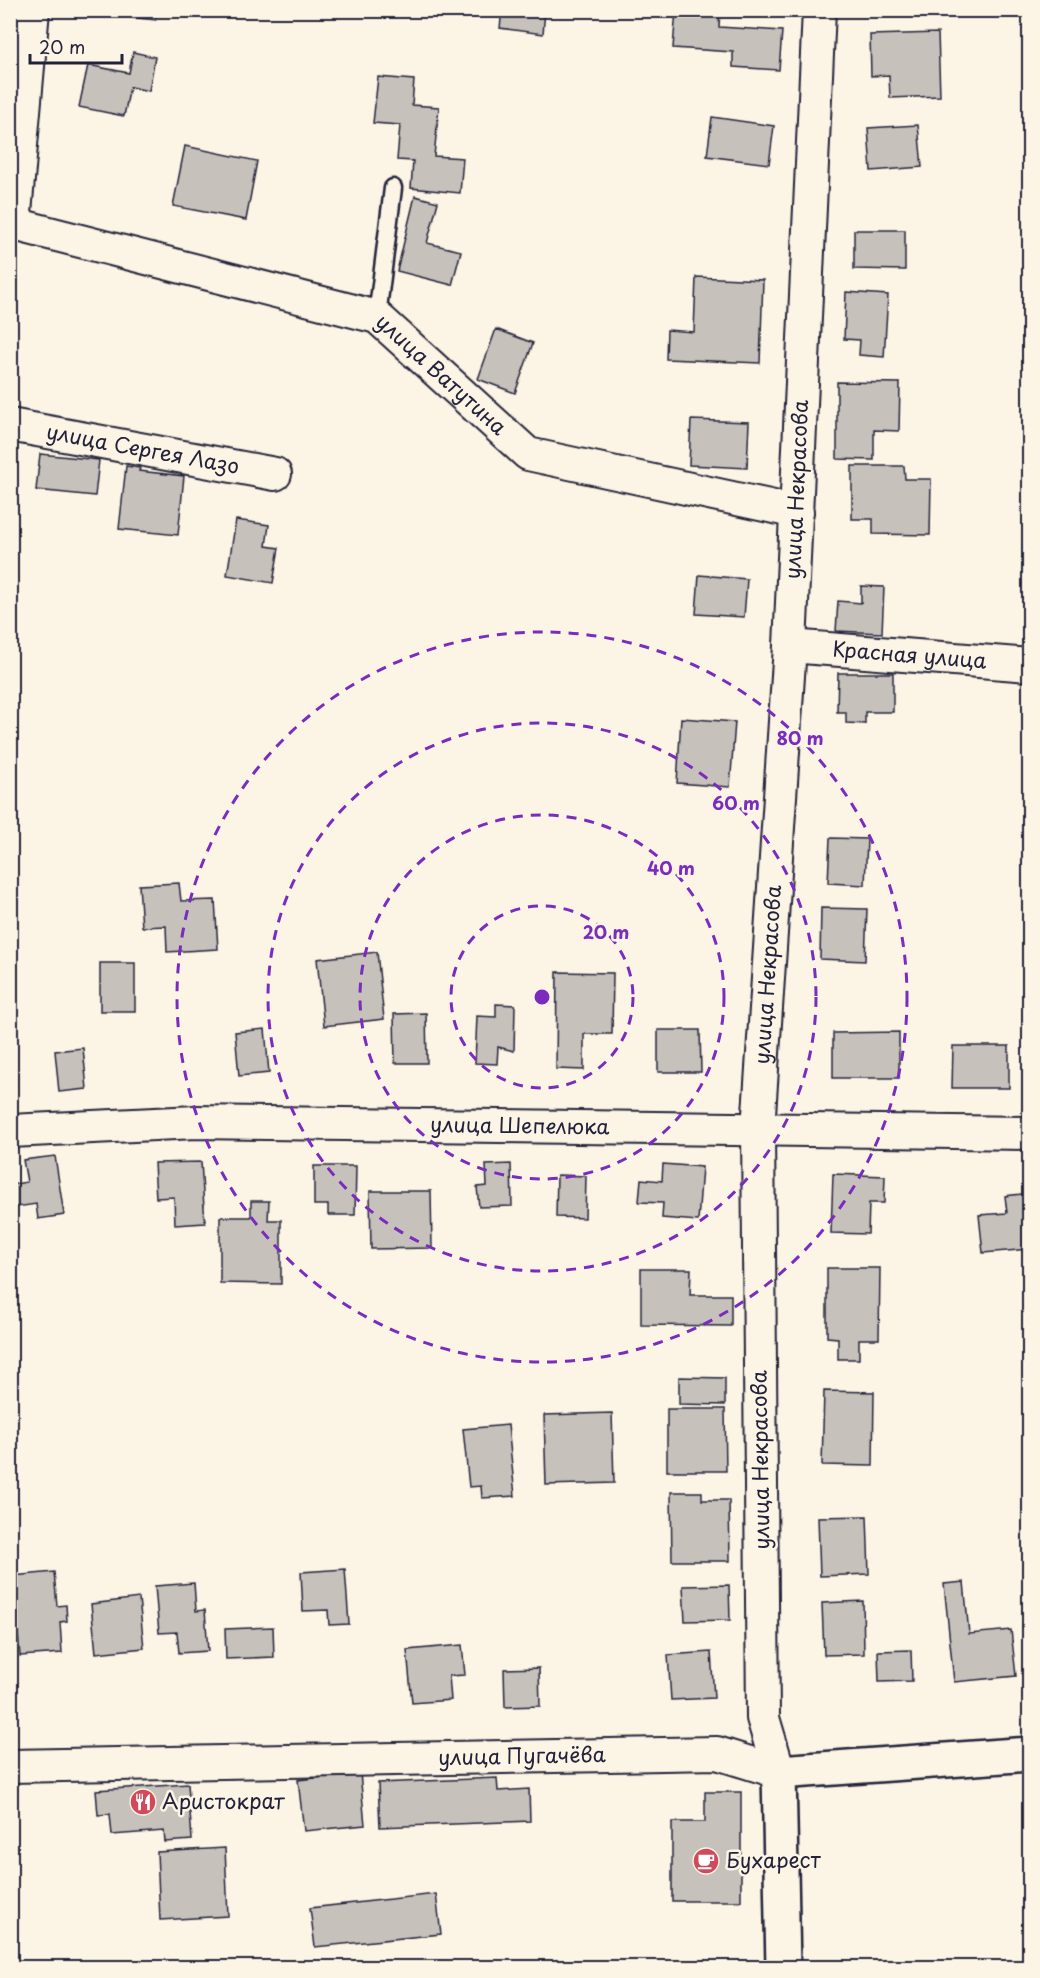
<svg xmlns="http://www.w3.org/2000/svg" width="1040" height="1978" font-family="'Playpen Sans',sans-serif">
	<rect width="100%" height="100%" fill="#fcf5e5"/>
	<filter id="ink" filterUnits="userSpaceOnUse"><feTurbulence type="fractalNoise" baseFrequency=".0167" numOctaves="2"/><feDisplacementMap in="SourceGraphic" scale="12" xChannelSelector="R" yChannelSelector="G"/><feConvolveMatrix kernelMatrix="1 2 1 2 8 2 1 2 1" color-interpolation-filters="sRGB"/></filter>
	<g filter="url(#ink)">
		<path fill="#c6c1bb" stroke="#22223b" stroke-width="1.5" d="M119 10H157L156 20 118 16Z
			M502 10H545L543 34 500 28Z
			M676 10H720L719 27 782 31 779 70 733 67V52L673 48Z
			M938 33 940 96 890 98 889 75 871 76 870 35Z
			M133 52 155 57 149 91 130 87 124 116 79 107 88 65 129 73Z
			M378 77 414 80 412 105 439 107 434 156 463 158 460 193 411 188 413 161 397 160 400 125 373 123Z
			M712 117 774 126 769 164 707 156Z
			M918 125 922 167 871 171 868 128Z
			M185 146 257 161 246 220 173 206Z
			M415 196 438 202 427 243 461 251 452 285 397 271Z
			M854 230H905V270L854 269Z
			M696 277 763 280 760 363 666 359 667 330 694 332Z
			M846 292 888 295 884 357 859 355 860 340 844 339Z
			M496 329 533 343 515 393 478 379Z
			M837 382 900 383 899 431 874 430V460L837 459Z
			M691 420 749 422 747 468 689 465Z
			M40 454 99 460 95 496 36 490Z
			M126 466 140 468 139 471 184 476 178 535 119 529Z
			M852 466H904L905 479H931L930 535 873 534V519H852Z
			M236 520 269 525 266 546 279 548 273 583 227 575Z
			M699 575 747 579 744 617 696 614Z
			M861 586 884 587 882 633 836 631 838 601 861 603Z
			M838 673H893V712H865V724L846 723V712H837Z
			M681 718 735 722 730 787 677 783Z
			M830 838 867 839 865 885 828 883Z
			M179 883 181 901 215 900 218 949 167 952 166 926 142 927 139 885Z
			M821 908 867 909 865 961 820 959Z
			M377 952 384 1019 324 1026 317 959Z
			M100 963H135V1011H100Z
			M557 972 613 973 612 1034H584V1070L556 1069Z
			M496 1004 515 1005 514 1051 498 1047 497 1064 475 1063 477 1016 496 1017Z
			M426 1013 427 1063H395L394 1014Z
			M265 1029 269 1073 239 1076 235 1032Z
			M658 1030H700L701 1072H658Z
			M899 1032V1078H833V1033Z
			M10 1040H13L16 1085H10Z
			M953 1046H1009V1088H952Z
			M83 1048 87 1089 59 1092 55 1051Z
			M55 1156 64 1215 38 1219 36 1204 10 1208V1185L27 1182 23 1160Z
			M201 1162 205 1223 175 1225 174 1197 156 1198 154 1163Z
			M511 1164 512 1206 479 1207 477 1187 487 1186 486 1165Z
			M663 1164 702 1167 698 1221 662 1218 663 1203 639 1202 641 1179 662 1181Z
			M314 1166H356L355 1215H328V1205H314Z
			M833 1174 885 1176 884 1203H869L868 1234 831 1233Z
			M557 1175 586 1176 585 1218 556 1217Z
			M370 1191H431L432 1248 371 1249Z
			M1030 1193V1249L983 1253 979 1215 1007 1213 1005 1196Z
			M251 1201H269L268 1220H281V1284L220 1283V1217H251Z
			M827 1268H880L879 1339H859V1359H838V1338L827 1337Z
			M641 1269H691L690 1295H731V1326L641 1325Z
			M679 1377 725 1378V1405L679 1404Z
			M824 1391 874 1392 873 1466 822 1465Z
			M667 1409H725L726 1471H667Z
			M612 1413 614 1483 546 1485 544 1415Z
			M508 1425 515 1496 482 1498 481 1486 469 1487 463 1429Z
			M671 1492H702V1500H729L730 1561H672Z
			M867 1516 869 1574 820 1576 818 1517Z
			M345 1569 349 1624 329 1625 328 1610 303 1611 301 1572Z
			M54 1572 57 1606 66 1605 67 1621 60 1622 62 1653 20 1656 13 1576Z
			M964 1582 969 1634 1011 1630 1016 1676 954 1682 944 1584Z
			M194 1583 196 1611 205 1610 208 1651 179 1653 177 1632 159 1633 155 1586Z
			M729 1585 730 1620 685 1621 683 1586Z
			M139 1598 144 1648 96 1653 91 1604Z
			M863 1601 864 1654 824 1655 822 1603Z
			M273 1627 274 1657 226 1659 225 1629Z
			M462 1645 465 1675 449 1676 451 1700 412 1703 407 1650Z
			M911 1650 912 1681 879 1682 878 1651Z
			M711 1652 714 1698 671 1700 668 1655Z
			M539 1668 540 1706 505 1707 504 1669Z
			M360 1773 365 1825 304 1831 298 1780Z
			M497 1778 498 1791 529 1789 530 1821 380 1827 378 1783Z
			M188 1784 192 1840 165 1842 164 1831 112 1835 110 1814 98 1815 96 1790Z
			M705 1792H741V1901H672V1822H705Z
			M225 1848 228 1916 160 1920 157 1852Z
			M436 1894 441 1934 315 1947 310 1908Z"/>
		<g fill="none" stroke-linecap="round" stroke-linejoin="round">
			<defs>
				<path id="lane" d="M377 317 393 188"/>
				<g id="street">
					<path id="s1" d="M10 223 377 317 528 454 797 512"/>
					<path d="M14 224 33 10"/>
					<path id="s2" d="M10 425 275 474"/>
					<path id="s3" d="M790 646 1030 665"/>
					<path id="s4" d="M10 1131 196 1122 1030 1133"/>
					<path id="s5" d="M10 1766 717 1753 779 1772"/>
					<path id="s6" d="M779 1772 763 1718 758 1129 790 646 819 10"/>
				</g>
				<path id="secondary" d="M783 1968 779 1772 1030 1754"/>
			</defs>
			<use href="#lane" stroke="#22223b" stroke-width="21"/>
			<use href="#street" stroke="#22223b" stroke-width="36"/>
			<use href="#secondary" stroke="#22223b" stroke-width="38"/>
			<use href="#lane" stroke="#fcf5e5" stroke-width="16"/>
			<use href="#street" stroke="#fcf5e5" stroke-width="32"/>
			<use href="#secondary" stroke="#fcf5e5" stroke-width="33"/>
		</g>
	</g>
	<g fill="none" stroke="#7b2cbf" stroke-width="3" stroke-dasharray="10 8">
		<circle cx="542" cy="997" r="91"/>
		<circle cx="542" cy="997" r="182"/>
		<circle cx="542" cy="997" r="274"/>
		<circle cx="542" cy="997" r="365"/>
	</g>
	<defs>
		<symbol id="restaurant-disc" viewBox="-11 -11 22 22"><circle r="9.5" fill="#d1495b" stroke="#fcf5e5"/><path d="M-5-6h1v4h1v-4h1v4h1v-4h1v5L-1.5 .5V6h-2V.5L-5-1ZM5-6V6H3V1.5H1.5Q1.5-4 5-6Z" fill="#fff"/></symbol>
		<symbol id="cafe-disc" viewBox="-11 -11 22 22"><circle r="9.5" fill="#d1495b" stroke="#fcf5e5"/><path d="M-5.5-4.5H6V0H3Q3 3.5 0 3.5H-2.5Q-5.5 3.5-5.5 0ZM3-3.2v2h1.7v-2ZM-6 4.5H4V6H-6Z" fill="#fff"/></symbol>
	</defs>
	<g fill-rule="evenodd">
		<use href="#restaurant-disc" x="128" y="1787" width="30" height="30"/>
		<use href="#cafe-disc" x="691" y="1846" width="30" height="30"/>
	</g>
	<g text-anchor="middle" stroke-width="5" stroke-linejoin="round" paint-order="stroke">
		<g font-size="21" fill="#22223b" stroke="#fcf5e5">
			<text dy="7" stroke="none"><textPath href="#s1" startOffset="465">улица Ватутина</textPath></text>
			<text dy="7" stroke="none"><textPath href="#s2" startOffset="135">улица Сергея Лазо</textPath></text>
			<text dy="7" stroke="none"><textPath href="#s6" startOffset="1286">улица Некрасова</textPath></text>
			<text dy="7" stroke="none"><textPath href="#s3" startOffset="120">Красная улица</textPath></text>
			<text dy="7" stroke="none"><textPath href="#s6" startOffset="800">улица Некрасова</textPath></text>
			<text dy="7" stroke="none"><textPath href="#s4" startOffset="510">улица Шепелюка</textPath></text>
			<text transform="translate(761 1460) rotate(-91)" y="7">улица Некрасова</text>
			<text dy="7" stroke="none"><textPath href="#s5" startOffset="512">улица Пугачёва</textPath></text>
		</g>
		<g font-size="21" fill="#22223b" stroke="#fcf5e5" text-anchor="start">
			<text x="162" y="1809">Аристократ</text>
			<text x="726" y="1868">Бухарест</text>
		</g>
	</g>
	<circle cx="542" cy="997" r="9" fill="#7b2cbf" stroke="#fcf5e5" stroke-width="3"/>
	<g font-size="18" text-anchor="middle" font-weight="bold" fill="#7b2cbf" stroke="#fcf5e5" stroke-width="5" stroke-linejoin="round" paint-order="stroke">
		<text x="800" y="745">80 m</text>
		<text x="736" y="810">60 m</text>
		<text x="671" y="875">40 m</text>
		<text x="606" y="939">20 m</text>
	</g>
	<rect width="1040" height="1978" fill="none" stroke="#fcf5e5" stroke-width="36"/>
	<rect x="18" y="18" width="1004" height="1942" fill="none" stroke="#22223b" stroke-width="2" filter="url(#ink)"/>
	<path d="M30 54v9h92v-9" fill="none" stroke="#22223b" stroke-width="3"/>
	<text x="39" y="54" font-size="18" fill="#22223b" stroke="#fcf5e5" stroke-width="4.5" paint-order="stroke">20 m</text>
</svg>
